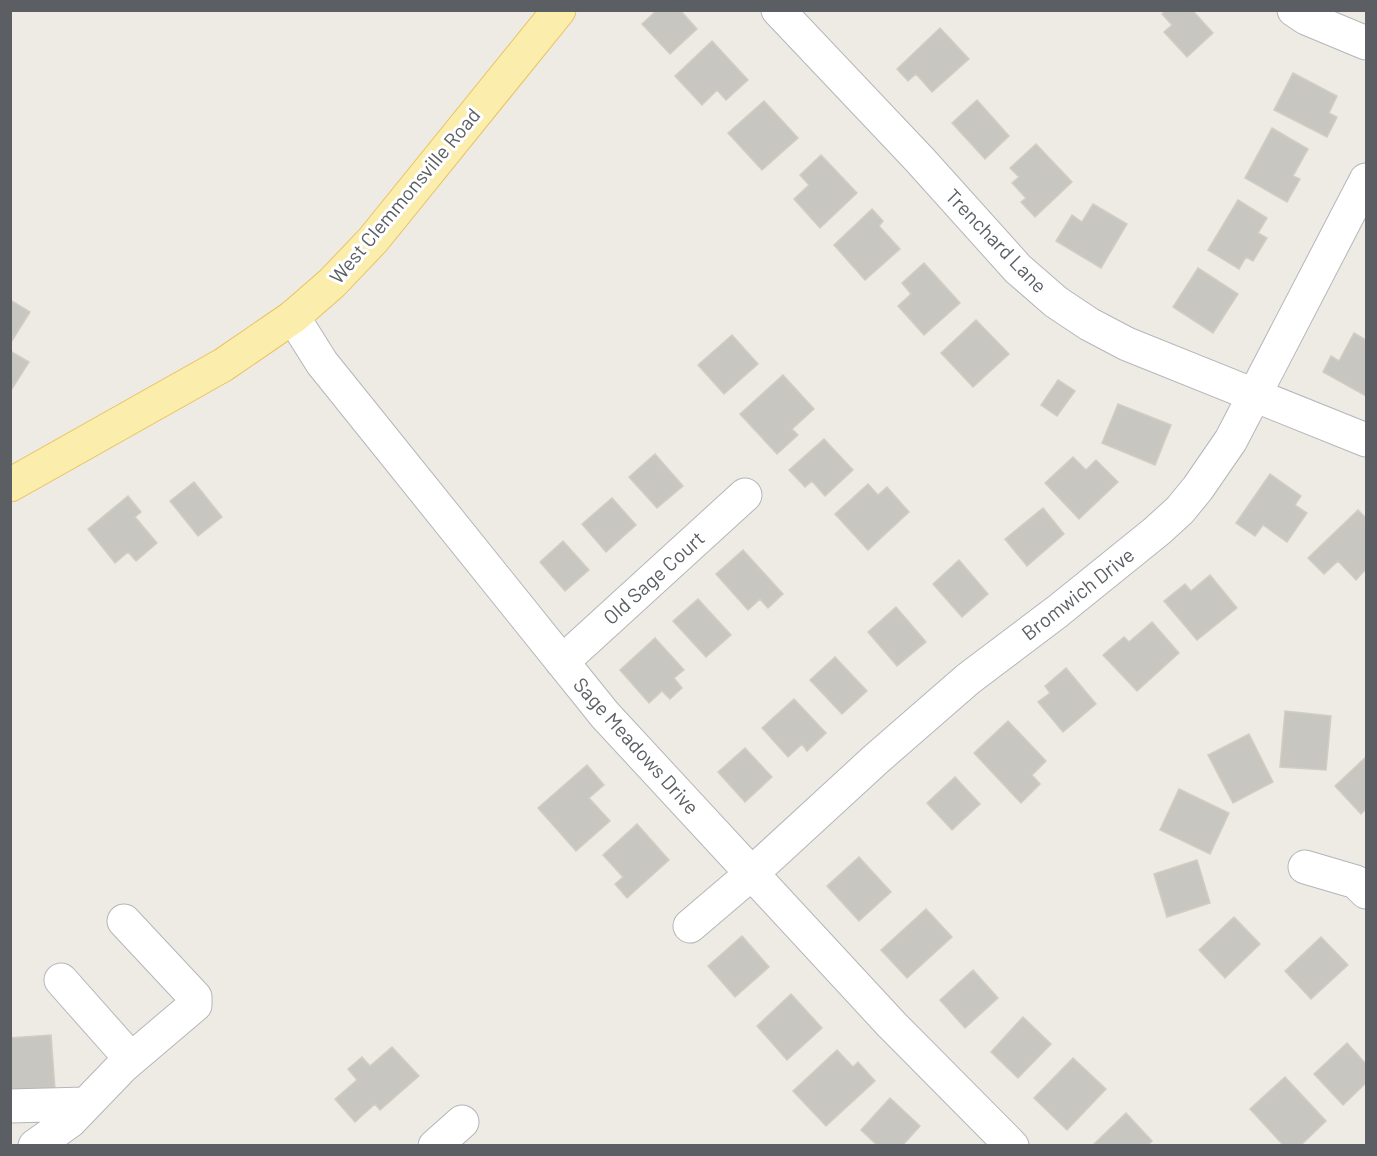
<svg xmlns="http://www.w3.org/2000/svg" width="1377" height="1156" font-family="Barlow,sans-serif">
	<rect width="100%" height="100%" fill="#edebe3"/>
	<path fill="#c8c6c0" stroke="#d2cdc2" stroke-width="1.5" d="M657 10H680L697 29 670 54 642 24Z
		M1166 10H1192L1213 33 1187 57 1164 32 1172 25 1162 14Z
		M940 28 969 59 932 92 916 74 908 81 897 69Z
		M712 41 748 80 726 100 717 90 702 105 675 76Z
		M1293 73 1337 96 1329 113 1337 117 1327 137 1274 110Z
		M977 100 1009 136 985 159 952 123Z
		M764 101 798 138 762 170 728 133Z
		M1272 128 1308 149 1293 176 1300 179 1287 202 1245 178Z
		M1036 144 1072 182 1035 217 1021 202 1026 198 1012 183 1019 177 1010 168Z
		M821 155 857 193 820 228 794 199 809 185 800 175Z
		M1238 200 1267 218 1258 233 1267 238 1253 261 1246 257 1239 269 1208 250Z
		M1093 204 1127 224 1101 268 1056 241 1072 215 1082 222Z
		M872 209 883 221 879 226 900 249 865 280 834 245Z
		M924 263 960 303 924 335 898 306 911 294 902 283Z
		M1198 268 1238 294 1213 333 1173 307Z
		M10 300 30 312 10 344Z
		M976 320 1009 354 973 387 941 353Z
		M1354 333 1366 340V396L1323 372 1331 356 1339 361Z
		M732 335 758 364 724 394 698 365Z
		M10 351 29 362 10 392Z
		M783 375 814 409 792 429 798 435 777 454 740 414Z
		M1058 380 1075 391 1057 416 1041 405Z
		M1118 404 1171 425 1155 465 1102 443Z
		M824 439 853 470 825 496 812 481 805 487 789 470Z
		M655 454 683 486 657 508 629 477Z
		M1073 457 1086 470 1096 460 1118 482 1079 519 1045 483Z
		M1270 474 1301 496 1295 505 1307 513 1287 542 1263 525 1255 536 1236 523Z
		M194 482 222 517 198 536 170 501Z
		M868 484 878 495 887 487 909 512 868 550 835 514Z
		M128 496 141 512 135 517 157 543 136 561 128 552 115 563 88 529Z
		M612 498 636 525 606 552 582 524Z
		M1043 508 1064 534 1027 566 1005 539Z
		M1358 510 1366 518V525L1365 527 1366 529V569L1356 580 1338 561 1324 574 1308 558Z
		M563 541 589 570 565 591 540 562Z
		M743 550 783 594 768 608 760 599 748 610 716 574Z
		M959 560 988 594 962 617 933 584Z
		M1210 575 1237 608 1197 640 1164 601 1185 584 1191 591Z
		M698 599 731 635 706 657 673 621Z
		M896 607 926 642 897 666 868 632Z
		M1152 622 1179 653 1137 691 1103 655 1124 637 1129 642Z
		M655 638 684 670 674 678 682 688 670 699 662 691 649 703 620 670Z
		M835 657 867 691 842 714 810 680Z
		M1066 668 1096 704 1063 732 1038 702 1050 693 1045 686Z
		M794 699 826 733 807 751 802 744 788 757 762 728Z
		M1285 711 1331 716 1326 770 1280 767Z
		M1008 721 1046 761 1032 775 1040 784 1021 803 974 753Z
		M1249 734 1273 782 1233 803 1208 755Z
		M745 748 772 777 745 802 718 772Z
		M1366 757V809L1361 814 1335 786Z
		M587 765 604 785 589 798 610 821 576 851 538 808Z
		M955 777 980 804 952 830 927 803Z
		M1179 789 1229 813 1210 854 1160 830Z
		M637 824 669 860 627 898 615 884 623 877 603 855Z
		M859 857 891 892 859 921 827 886Z
		M1197 860 1210 903 1167 917 1154 874Z
		M926 909 952 937 907 978 881 950Z
		M1234 917 1260 944 1225 978 1199 950Z
		M742 936 769 967 735 997 708 966Z
		M1321 937 1348 965 1311 999 1285 971Z
		M973 970 998 998 965 1028 940 1000Z
		M791 994 822 1028 787 1060 757 1026Z
		M1023 1017 1051 1044 1018 1078 991 1052Z
		M51 1035 55 1089 10 1092V1038Z
		M1347 1043 1366 1064V1083L1343 1105 1314 1074Z
		M392 1047 419 1076 380 1110 375 1104 355 1122 335 1099 357 1080 348 1069 362 1057 370 1066Z
		M837 1050 853 1067 858 1062 875 1081 826 1126 793 1091Z
		M1073 1058 1106 1089 1067 1130 1034 1098Z
		M1285 1077 1326 1121 1300 1146H1284L1250 1109Z
		M890 1098 920 1126 902 1146H878L861 1130Z
		M1126 1113 1152 1141 1147 1146H1092Z"/>
	<g fill="none" stroke-linecap="round" stroke-linejoin="round">
		<defs>
			<path id="minor" d="M778 10 920 160 1018 269 1056 302 1089 324 1127 344 1366 440
				M1294 10 1306 18 1366 43
				M293 317 322 363 605 715 892 1025 1012 1146
				M562 662 745 495
				M1305 867 1356 882 1366 892
				M690 926 751 874 875 760 968 679 1058 611 1157 531 1180 510 1198 488 1231 440 1366 180
				M61 980 131 1059
				M10 1106 86 1104
				M35 1146 70 1121 122 1067 195 1005V997L124 921
				M435 1146 462 1122"/>
			<path id="major" d="M10 485 223 365 293 317 332 283 373 240 559 10"/>
		</defs>
		<use href="#minor" stroke="#b4b6ba" stroke-width="35"/>
		<use href="#major" stroke="#eac25f" stroke-width="35"/>
		<use href="#minor" stroke="#fff" stroke-width="33"/>
		<use href="#major" stroke="#fbedab" stroke-width="33"/>
	</g>
	<g text-anchor="middle" stroke-width="6" stroke-linejoin="round" paint-order="stroke">
		<g font-size="20" fill="#5b5f63" stroke="#fff">
			<text transform="translate(405 196) rotate(-50)" y="7">West Clemmonsville Road</text>
			<text transform="translate(996 241) rotate(46)" y="7">Trenchard Lane</text>
			<text transform="translate(654 578) rotate(-42)" y="7">Old Sage Court</text>
			<text transform="translate(1078 594) rotate(-38)" y="7">Bromwich Drive</text>
			<text transform="translate(636 746) rotate(48)" y="7">Sage Meadows Drive</text>
		</g>
	</g>
	<rect width="1377" height="1156" fill="none" stroke="#5b5f63" stroke-width="24"/>
</svg>
